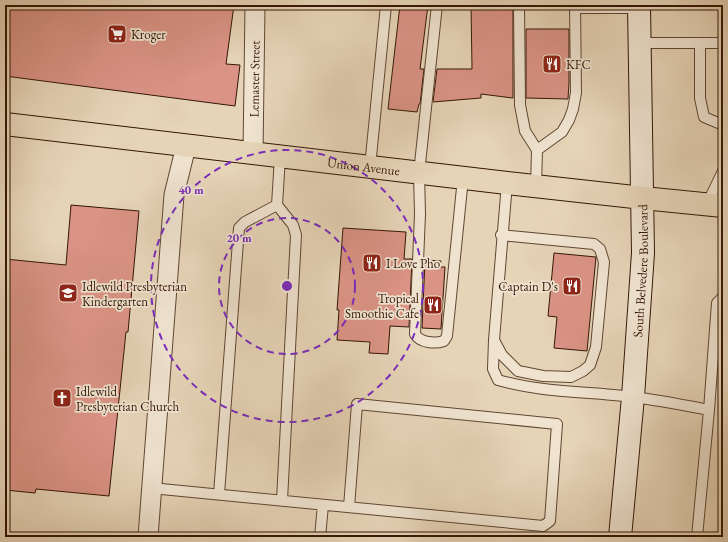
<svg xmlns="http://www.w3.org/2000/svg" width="728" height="542" font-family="'EB Garamond',serif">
	<rect width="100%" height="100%" fill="#e6d4b7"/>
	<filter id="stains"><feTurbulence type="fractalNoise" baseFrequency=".005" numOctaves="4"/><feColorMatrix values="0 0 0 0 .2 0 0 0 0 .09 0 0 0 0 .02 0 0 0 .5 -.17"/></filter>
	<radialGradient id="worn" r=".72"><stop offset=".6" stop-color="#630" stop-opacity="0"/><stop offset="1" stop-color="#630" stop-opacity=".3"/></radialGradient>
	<path fill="#da9385" stroke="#341606" d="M5 5H234L226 64 240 65 235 106 5 76Z
		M400 5H428L420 69H424L420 104H419L417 112 388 109Z
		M471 5H513V98L481 94V98L433 102 437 69H472Z
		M526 29H569V83L568 99 526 98Z
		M71 205 139 211 128 332H126L109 496 36 489 35 493 5 490V259L66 265Z
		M343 228 406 232 404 259H412L409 327 390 326 388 354 369 353 370 342 337 340 339 310H337Z
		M554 253 596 257 587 351 554 348 557 317 548 316Z
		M425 260 441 261 440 267H445L441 329 422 328Z"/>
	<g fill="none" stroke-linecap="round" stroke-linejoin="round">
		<defs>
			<path id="lane" d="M437 5 419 173 420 214 415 334C420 343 435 344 444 341L447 336 463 178
				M519 5 520 105 525 131 537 150 536 186
				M575 8H639
				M640 43H723
				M700 43V98L704 117 723 125
				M537 150 562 132 569 120 573 109 576 93 575 5
				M280 157 277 205 293 225 296 235 282 500
				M370 167 386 5
				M507 183 494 340 493 369 498 380C542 393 588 391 633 397 658 400 683 405 709 410L697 537
				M707 204 723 171
				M494 340 502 355 518 371 543 376 571 377 583 371 590 365 596 347 604 262 600 249 594 244 501 235
				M709 410 717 303 723 297
				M151 488 543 526 550 521 557 424 357 404 349 507
				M219 494 239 228 245 222 277 205
				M320 537 323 505"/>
			<g id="street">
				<path id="s1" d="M253 154 255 5"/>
				<path d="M148 537 174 195 186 146"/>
			</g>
			<g id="secondary">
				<path id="s2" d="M620 537 633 397 643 253 639 5"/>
			</g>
			<g id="primary">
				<path id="s3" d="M5 124 507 183 643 198 723 206"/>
			</g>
		</defs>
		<use href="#lane" stroke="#604632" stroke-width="12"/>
		<use href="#street" stroke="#604632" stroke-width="21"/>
		<use href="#secondary" stroke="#341606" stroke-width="24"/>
		<use href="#primary" stroke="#341606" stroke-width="24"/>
		<use href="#lane" stroke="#efe3d0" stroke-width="10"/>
		<use href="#street" stroke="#efe3d0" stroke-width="19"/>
		<use href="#secondary" stroke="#efe3d0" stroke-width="22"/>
		<use href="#primary" stroke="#e6d4b7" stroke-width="22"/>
	</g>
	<g fill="none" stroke="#7b2cbf" stroke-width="2" stroke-dasharray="7 5">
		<circle cx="287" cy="286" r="68"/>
		<circle cx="287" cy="286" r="136"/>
	</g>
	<defs>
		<symbol id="supermarket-square" viewBox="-11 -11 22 22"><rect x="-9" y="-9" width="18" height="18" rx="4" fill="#8f2418" stroke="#efe3d0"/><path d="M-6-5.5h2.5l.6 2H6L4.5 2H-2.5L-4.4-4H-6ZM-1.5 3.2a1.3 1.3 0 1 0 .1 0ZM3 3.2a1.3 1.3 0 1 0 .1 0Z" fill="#fff"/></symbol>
		<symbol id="restaurant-square" viewBox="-11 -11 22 22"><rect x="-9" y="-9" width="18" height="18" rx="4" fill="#8f2418" stroke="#efe3d0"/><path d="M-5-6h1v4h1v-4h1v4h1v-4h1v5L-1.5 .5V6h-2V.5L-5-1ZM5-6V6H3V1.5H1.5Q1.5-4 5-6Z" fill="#fff"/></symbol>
		<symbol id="school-square" viewBox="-11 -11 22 22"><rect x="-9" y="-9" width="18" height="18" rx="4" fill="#8f2418" stroke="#efe3d0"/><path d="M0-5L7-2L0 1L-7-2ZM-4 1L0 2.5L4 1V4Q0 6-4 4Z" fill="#fff"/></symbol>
		<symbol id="church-square" viewBox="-11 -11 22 22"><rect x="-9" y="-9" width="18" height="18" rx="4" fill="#8f2418" stroke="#efe3d0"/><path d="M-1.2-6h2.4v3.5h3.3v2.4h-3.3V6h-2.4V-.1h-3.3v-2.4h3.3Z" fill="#fff"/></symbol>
	</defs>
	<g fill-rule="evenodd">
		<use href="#supermarket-square" x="106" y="23" width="22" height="22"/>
		<use href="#restaurant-square" x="541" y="53" width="22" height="22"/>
		<use href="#restaurant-square" x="361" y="252" width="22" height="22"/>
		<use href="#restaurant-square" x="561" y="275" width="22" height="22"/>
		<use href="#school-square" x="57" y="282" width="22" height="22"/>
		<use href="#restaurant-square" x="422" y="294" width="22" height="22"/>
		<use href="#church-square" x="51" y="387" width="22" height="22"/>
	</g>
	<g text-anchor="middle" stroke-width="3.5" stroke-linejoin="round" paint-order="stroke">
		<g font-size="13" fill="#341606" stroke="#efe3d0" text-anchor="start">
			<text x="131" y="39">Kroger</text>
			<text x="566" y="69">KFC</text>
			<text x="386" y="268">I Love Pho</text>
			<text x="82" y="291">Idlewild Presbyterian<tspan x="82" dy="15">Kindergarten</tspan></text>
			<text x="558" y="291" text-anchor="end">Captain D's</text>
			<text x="419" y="303" text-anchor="end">Tropical<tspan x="419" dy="15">Smoothie Cafe</tspan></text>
			<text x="76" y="396">Idlewild<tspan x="76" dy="15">Presbyterian Church</tspan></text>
		</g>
		<g font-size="13" fill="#341606" stroke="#efe3d0">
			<text dy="5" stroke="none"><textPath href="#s1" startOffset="75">Lemaster Street</textPath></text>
			<text dy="5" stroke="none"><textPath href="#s3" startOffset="361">Union Avenue</textPath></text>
			<text dy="5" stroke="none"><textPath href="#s2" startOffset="267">South Belvedere Boulevard</textPath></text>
		</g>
	</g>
	<circle cx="287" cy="286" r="6" fill="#7b2cbf" stroke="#efe3d0" stroke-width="2"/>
	<g font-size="12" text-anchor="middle" font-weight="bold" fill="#7b2cbf" stroke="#efe3d0" stroke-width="3.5" stroke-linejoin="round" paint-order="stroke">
		<text x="191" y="194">40 m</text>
		<text x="239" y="242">20 m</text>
	</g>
	<rect width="728" height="542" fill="none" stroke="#e6d4b7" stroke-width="20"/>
	<rect x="6" y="6" width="716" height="530" fill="none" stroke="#341606" stroke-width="2"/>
	<rect x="10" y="10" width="708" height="522" fill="none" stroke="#341606"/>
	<rect width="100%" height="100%" filter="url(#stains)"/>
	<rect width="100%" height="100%" fill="url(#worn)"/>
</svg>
